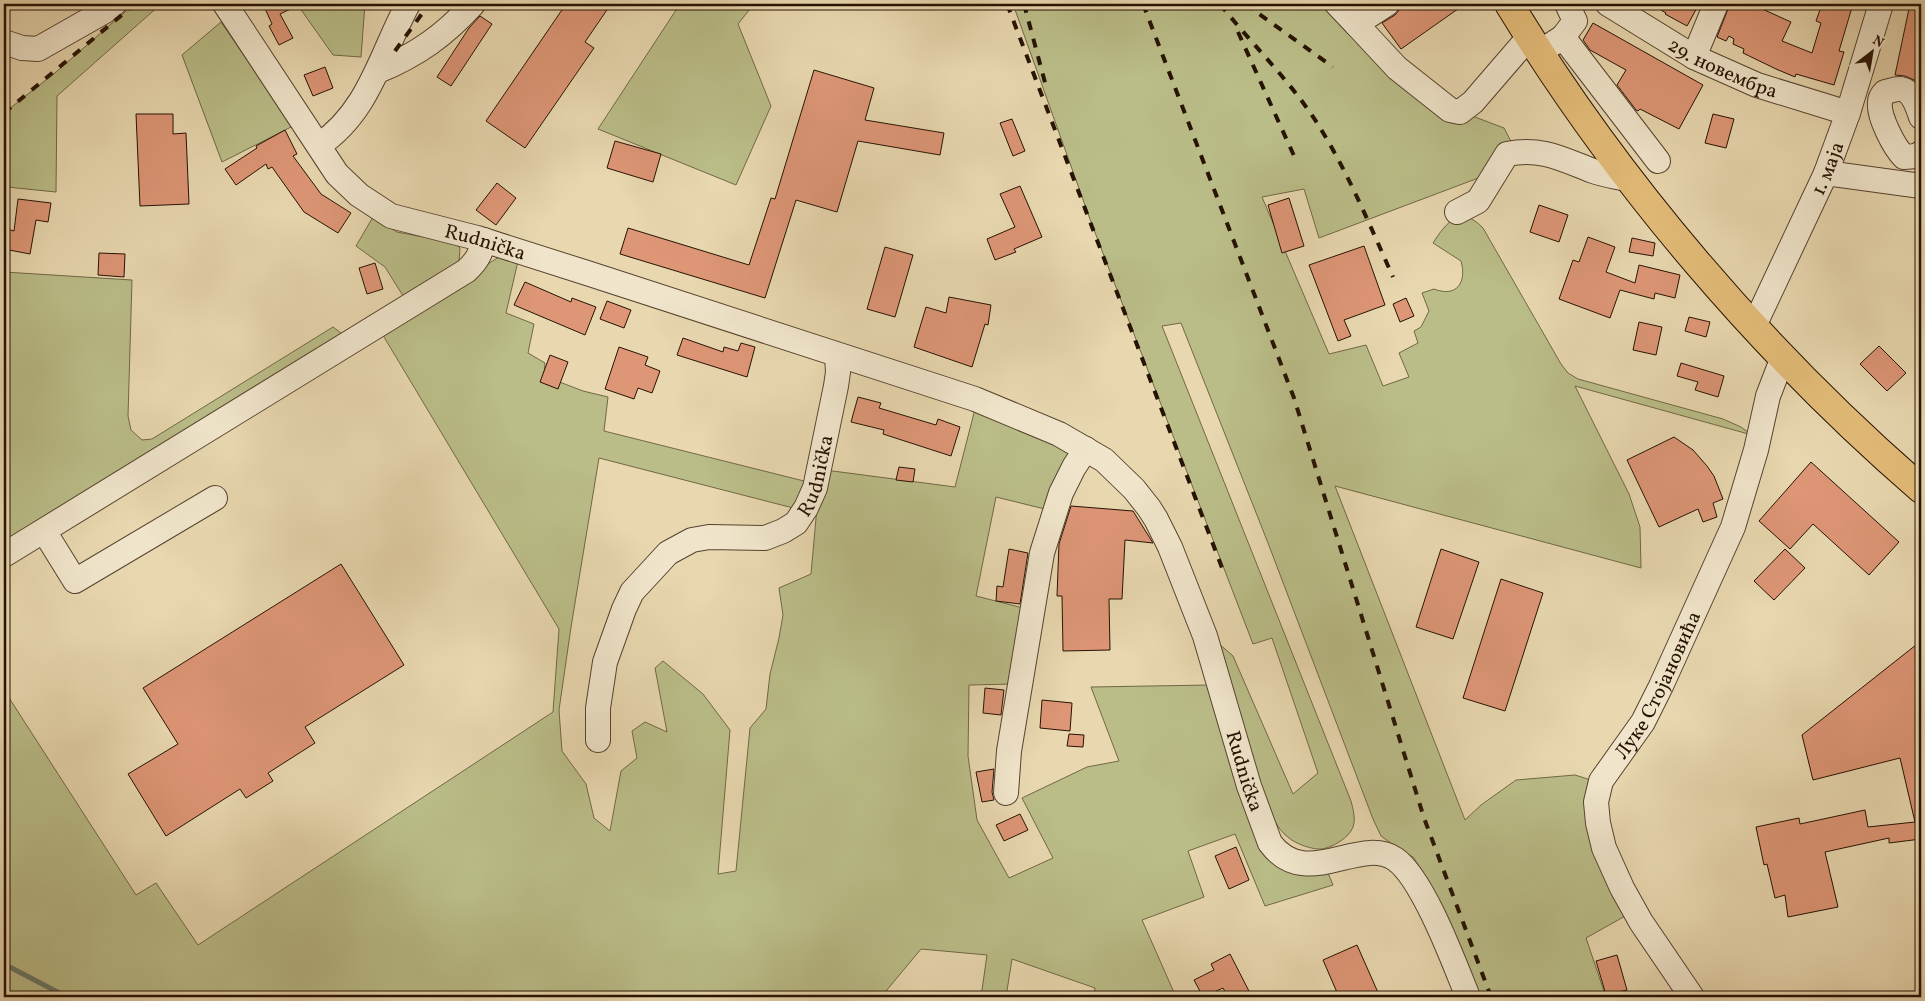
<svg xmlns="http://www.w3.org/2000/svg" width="1925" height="1001" font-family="Vollkorn,serif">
	<rect width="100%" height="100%" fill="#e8d7af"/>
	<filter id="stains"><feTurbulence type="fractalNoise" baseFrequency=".004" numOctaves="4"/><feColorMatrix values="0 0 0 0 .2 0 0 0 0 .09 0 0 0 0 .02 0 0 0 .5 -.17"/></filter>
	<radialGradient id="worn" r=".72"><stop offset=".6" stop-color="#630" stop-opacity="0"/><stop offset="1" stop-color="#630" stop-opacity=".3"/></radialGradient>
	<path fill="#babd88" stroke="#706846" d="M134 4H161L57 96 56 192 7 187 4 224V113L56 72Z
		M297 4H365L361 57 333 55Z
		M680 4H754L738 24 771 106 736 185 598 129Z
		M1013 4H1341L1452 104 1475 117 1504 128 1514 147 1505 168 1319 238 1304 189 1262 197 1329 354 1366 345 1383 386 1409 377 1399 353 1418 343 1414 331 1421 327 1429 311 1422 293 1434 289C1457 298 1467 282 1461 261L1433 243C1447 221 1461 205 1483 228L1561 364 1568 373 1578 379 1723 419 1741 427 1752 435 1575 386 1629 494 1640 527 1641 568 1335 486 1465 820 1481 805 1516 780 1575 775 1594 781 1627 915 1586 938 1606 997H1475L1423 872 1413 857 1400 850 1381 836 1373 819 1268 543 1181 323 1162 326 1351 801C1353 809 1356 819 1353 827 1349 838 1333 847 1322 849 1313 850 1296 844 1289 838 1275 828 1270 810 1263 795L1210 636 1233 656 1293 794 1318 773 1272 638 1253 644 1091 222Z
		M221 22 293 126 222 162 182 55Z
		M373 217 397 232 454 243 460 248 459 262 405 299 385 267 356 246Z
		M502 255 518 261 506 313 534 324 528 353 545 363 544 376 583 391 608 397 604 431 808 482 797 509 599 458 571 627 559 710 562 751 586 784 594 818 610 831 621 771 637 758 632 731 645 722 667 732 655 668 663 661 703 694 730 730 718 874 736 871 750 728 766 709 770 674 779 638 783 615 779 588 811 574 819 485 825 470 955 487 975 409 1085 459 1057 512 996 497 976 596 1027 609 1014 684 969 685 968 756 977 820 1009 878 1053 858 1022 798 1087 767 1119 761 1091 687 1210 685 1249 809 1306 874 1328 873 1333 885 1265 906 1235 834 1188 851 1204 897 1142 920 1176 997H1094L1095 988 1012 959 1006 997H981L987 955 921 949 881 997H4V690L136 895 156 883 198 945 553 712 559 629 381 332Z
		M4 272 132 280 128 416 131 430 142 440 152 439 333 327 345 336 4 545Z"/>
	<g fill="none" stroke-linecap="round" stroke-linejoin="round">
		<path stroke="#6a7768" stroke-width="5" d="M4 964 67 997"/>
	</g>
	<path fill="#dd9676" stroke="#261203" d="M263 4H301L280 14 293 38 279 45 269 26 272 24Z
		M566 4H611L585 42 594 48 525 148 486 121Z
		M1401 4H1465L1401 49 1382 23 1395 15 1399 10Z
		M1651 4H1699L1687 26 1665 14 1666 13Z
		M1730 4H1761L1760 8 1791 22 1782 41 1812 53 1821 23 1816 21 1822 4H1853L1839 51 1844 52 1834 85 1796 74 1795 77 1776 69 1743 53 1744 49 1733 44 1734 39 1729 36 1726 41 1717 37Z
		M1910 4H1921V83L1905 76 1895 75Z
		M480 16 492 24 451 86 437 77 469 28Z
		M1593 23 1703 85 1679 129 1640 109 1638 111 1636 110 1617 85 1626 70 1590 50 1583 40Z
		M325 67 333 88 313 96 304 75Z
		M814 70 874 88 865 120 944 133 940 155 858 141 837 212 796 200 765 298 620 254 628 228 749 265 771 198 775 199Z
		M136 114H173V134L186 133 189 204 140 206Z
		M1713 114 1734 119 1726 148 1705 143Z
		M1012 119 1025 151 1013 156 1000 123Z
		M285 130 297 154 293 156 321 194 351 213 338 233 304 212 272 167 268 169 266 164 236 185 225 169 257 148 256 146Z
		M615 141 661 154 653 182 607 168Z
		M497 183 516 198 496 225 476 210Z
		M1020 186 1042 237 1014 249 1016 252 995 260 987 239 1015 227 1000 194Z
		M1289 198 1304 246 1282 253 1268 205Z
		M18 199 51 203 48 222 36 220 30 254 4 249 7 229 14 231Z
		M1539 205 1568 215 1559 242 1530 232Z
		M1588 237 1615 247 1606 272 1635 283 1639 265 1680 275 1675 298 1655 293 1654 299 1620 290 1610 318 1559 299 1573 260 1579 262Z
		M1632 238 1655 243 1653 256 1629 252Z
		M1364 246 1385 305 1344 320 1351 336 1338 341 1309 265Z
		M885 247 913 255 895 317 867 309Z
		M99 253 125 254 124 277 98 275Z
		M375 263 383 289 367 294 359 268Z
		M525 282 571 302 572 298 596 307 585 335 514 305Z
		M949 297 991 305 988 325 985 324 972 367 914 347 926 307 946 313Z
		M1406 298 1414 316 1400 322 1393 304Z
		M607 301 631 310 624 328 600 319Z
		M1689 317 1710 322 1706 337 1685 331Z
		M1639 322 1662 327 1656 355 1633 350Z
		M683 338 723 352 724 347 738 351 741 343 755 347 747 377 677 355Z
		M1879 346 1906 373 1887 391 1860 364Z
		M619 347 648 357 645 365 660 371 652 393 638 388 634 399 605 389Z
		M550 355 568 362 558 389 540 382Z
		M1681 363 1724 376 1718 397 1695 390 1698 382 1677 376Z
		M858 397 881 403 879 408 936 425 938 419 960 427 951 456 883 434 884 430 851 422Z
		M1674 437 1693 450 1707 466 1714 476 1723 499 1713 503 1717 517 1703 522 1698 509 1659 527 1627 460Z
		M1811 462 1899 542 1869 575 1813 524 1790 549 1759 521Z
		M899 467 915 469 913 482 896 480Z
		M1071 506 1133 511 1153 543 1125 540 1122 599H1109L1110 650 1063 651 1062 596H1057L1059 544Z
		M1009 549 1028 553 1020 604 996 601 997 586 1003 587Z
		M1441 549 1479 562 1453 639 1416 627Z
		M1785 549 1805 568 1774 600 1754 581Z
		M341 564 404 665 305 727 315 743 268 773 273 781 246 798 240 789 166 836 128 774 178 744 143 688Z
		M1501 579 1543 593 1505 711 1463 698Z
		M1921 641V839L1889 843V838L1825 852 1838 907 1788 917 1785 895 1775 898 1767 864 1764 865 1756 827 1799 818 1800 824 1865 810 1868 827 1915 822 1900 758 1813 780 1802 735Z
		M985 688 1004 690 1001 715 983 713Z
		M1042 700 1072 703 1070 731 1040 728Z
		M1069 734 1084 735 1083 747 1067 746Z
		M994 769 992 792 994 800 982 802 976 772Z
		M1020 814 1028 830 1004 841 996 825Z
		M1236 847 1249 880 1229 889 1215 856Z
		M1357 945 1380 997H1339L1323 960Z
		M1230 954 1252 997H1228L1223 988 1203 997 1194 980 1214 970 1211 964Z
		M1617 955 1627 990 1606 995 1596 961Z"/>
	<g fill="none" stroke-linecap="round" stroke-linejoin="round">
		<defs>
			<g id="minor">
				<path id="s1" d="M225 4 337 174 359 195 391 216 477 238 587 273 975 399 1059 434 1104 460 1134 489 1149 508 1156 519 1170 547 1205 636 1249 786 1270 843C1306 892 1359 835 1395 859 1423 878 1455 965 1468 997"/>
				<path d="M1337 4 1356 24 1387 4"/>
				<path id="s2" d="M1608 4 1694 57 1757 85 1848 113"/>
				<path d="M1356 24 1397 68 1450 110 1460 112 1473 102 1529 37"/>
				<path d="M1563 37 1575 21 1567 4"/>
				<path d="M4 42 22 48 38 49 105 11 114 4"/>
				<path d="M1540 52 1563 37 1658 161"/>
				<path d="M1694 57 1716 4"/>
				<path d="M378 71C417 55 445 35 473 4"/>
				<path d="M1921 117C1918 108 1913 91 1901 89 1897 88 1890 91 1885 92 1882 95 1880 98 1880 102 1878 116 1894 147 1904 157L1916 156 1921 153"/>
				<path d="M319 145C369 112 381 54 408 4"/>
				<path d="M1826 173 1921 186"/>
				<path d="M1457 212 1478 201 1507 154C1541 147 1562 159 1593 171 1605 175 1618 177 1630 180"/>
				<path id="s3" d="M1754 326 1826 173 1848 113 1881 4"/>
				<path d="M44 531 75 581 215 498"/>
				<path d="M4 555 466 271C476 262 481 254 484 240"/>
				<path id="s4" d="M598 740V708L605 662 624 609 632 592 668 553 692 540 709 537 765 538 783 531 796 523 806 508 815 488 836 386 838 372 837 355"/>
				<path d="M1006 793 1009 751 1042 553 1061 493 1074 467 1086 449"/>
				<path id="s5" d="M1692 997 1641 922 1622 888 1604 848 1598 823 1596 802 1601 781 1643 722 1661 686 1733 527 1756 450 1768 396 1783 357"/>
			</g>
			<path id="major" d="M1509 4C1619 184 1762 351 1921 489"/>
		</defs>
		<use href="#minor" stroke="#56432e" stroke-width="26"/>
		<use href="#major" stroke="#261203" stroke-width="30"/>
		<use href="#minor" stroke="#f0e5cb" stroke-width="24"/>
		<use href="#major" stroke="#e4bc78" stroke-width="28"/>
		<path stroke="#261203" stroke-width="4" stroke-dasharray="9 9" stroke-linecap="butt" d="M1007 4 1224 573
			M1024 4 1047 90
			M1143 4 1294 398 1424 818 1491 997
			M1220 4C1253 46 1294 84 1322 131 1350 177 1371 228 1393 277
			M1245 4 1333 67
			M1238 32 1295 158
			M395 51 429 4
			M4 113 135 4"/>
	</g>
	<g text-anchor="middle" stroke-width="5" stroke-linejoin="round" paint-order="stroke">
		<g font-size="20" fill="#261203" stroke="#f0e5cb">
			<text dy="7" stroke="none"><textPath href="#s2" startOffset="132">29. новембра</textPath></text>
			<text dy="7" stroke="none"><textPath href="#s3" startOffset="174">1. маја</textPath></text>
			<text dy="7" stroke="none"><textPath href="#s1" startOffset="370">Rudnička</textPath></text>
			<text dy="7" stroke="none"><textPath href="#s4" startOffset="394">Rudnička</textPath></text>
			<text dy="7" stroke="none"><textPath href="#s5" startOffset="354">Луке Стојановића</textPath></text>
			<text dy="7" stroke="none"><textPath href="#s1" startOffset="1374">Rudnička</textPath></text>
		</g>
	</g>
	<rect width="1925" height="1001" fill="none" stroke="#e8d7af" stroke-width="20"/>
	<rect x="5" y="5" width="1915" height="991" fill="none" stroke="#261203" stroke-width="2.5"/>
	<rect x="10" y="10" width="1905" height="981" fill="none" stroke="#261203"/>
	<g transform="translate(1872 52) rotate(31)" stroke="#f0e5cb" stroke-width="4" paint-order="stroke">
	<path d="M0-4L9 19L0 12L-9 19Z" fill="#261203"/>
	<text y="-8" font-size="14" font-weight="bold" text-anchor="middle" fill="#261203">N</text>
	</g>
	<rect width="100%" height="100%" filter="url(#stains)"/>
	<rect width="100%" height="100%" fill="url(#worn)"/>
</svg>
